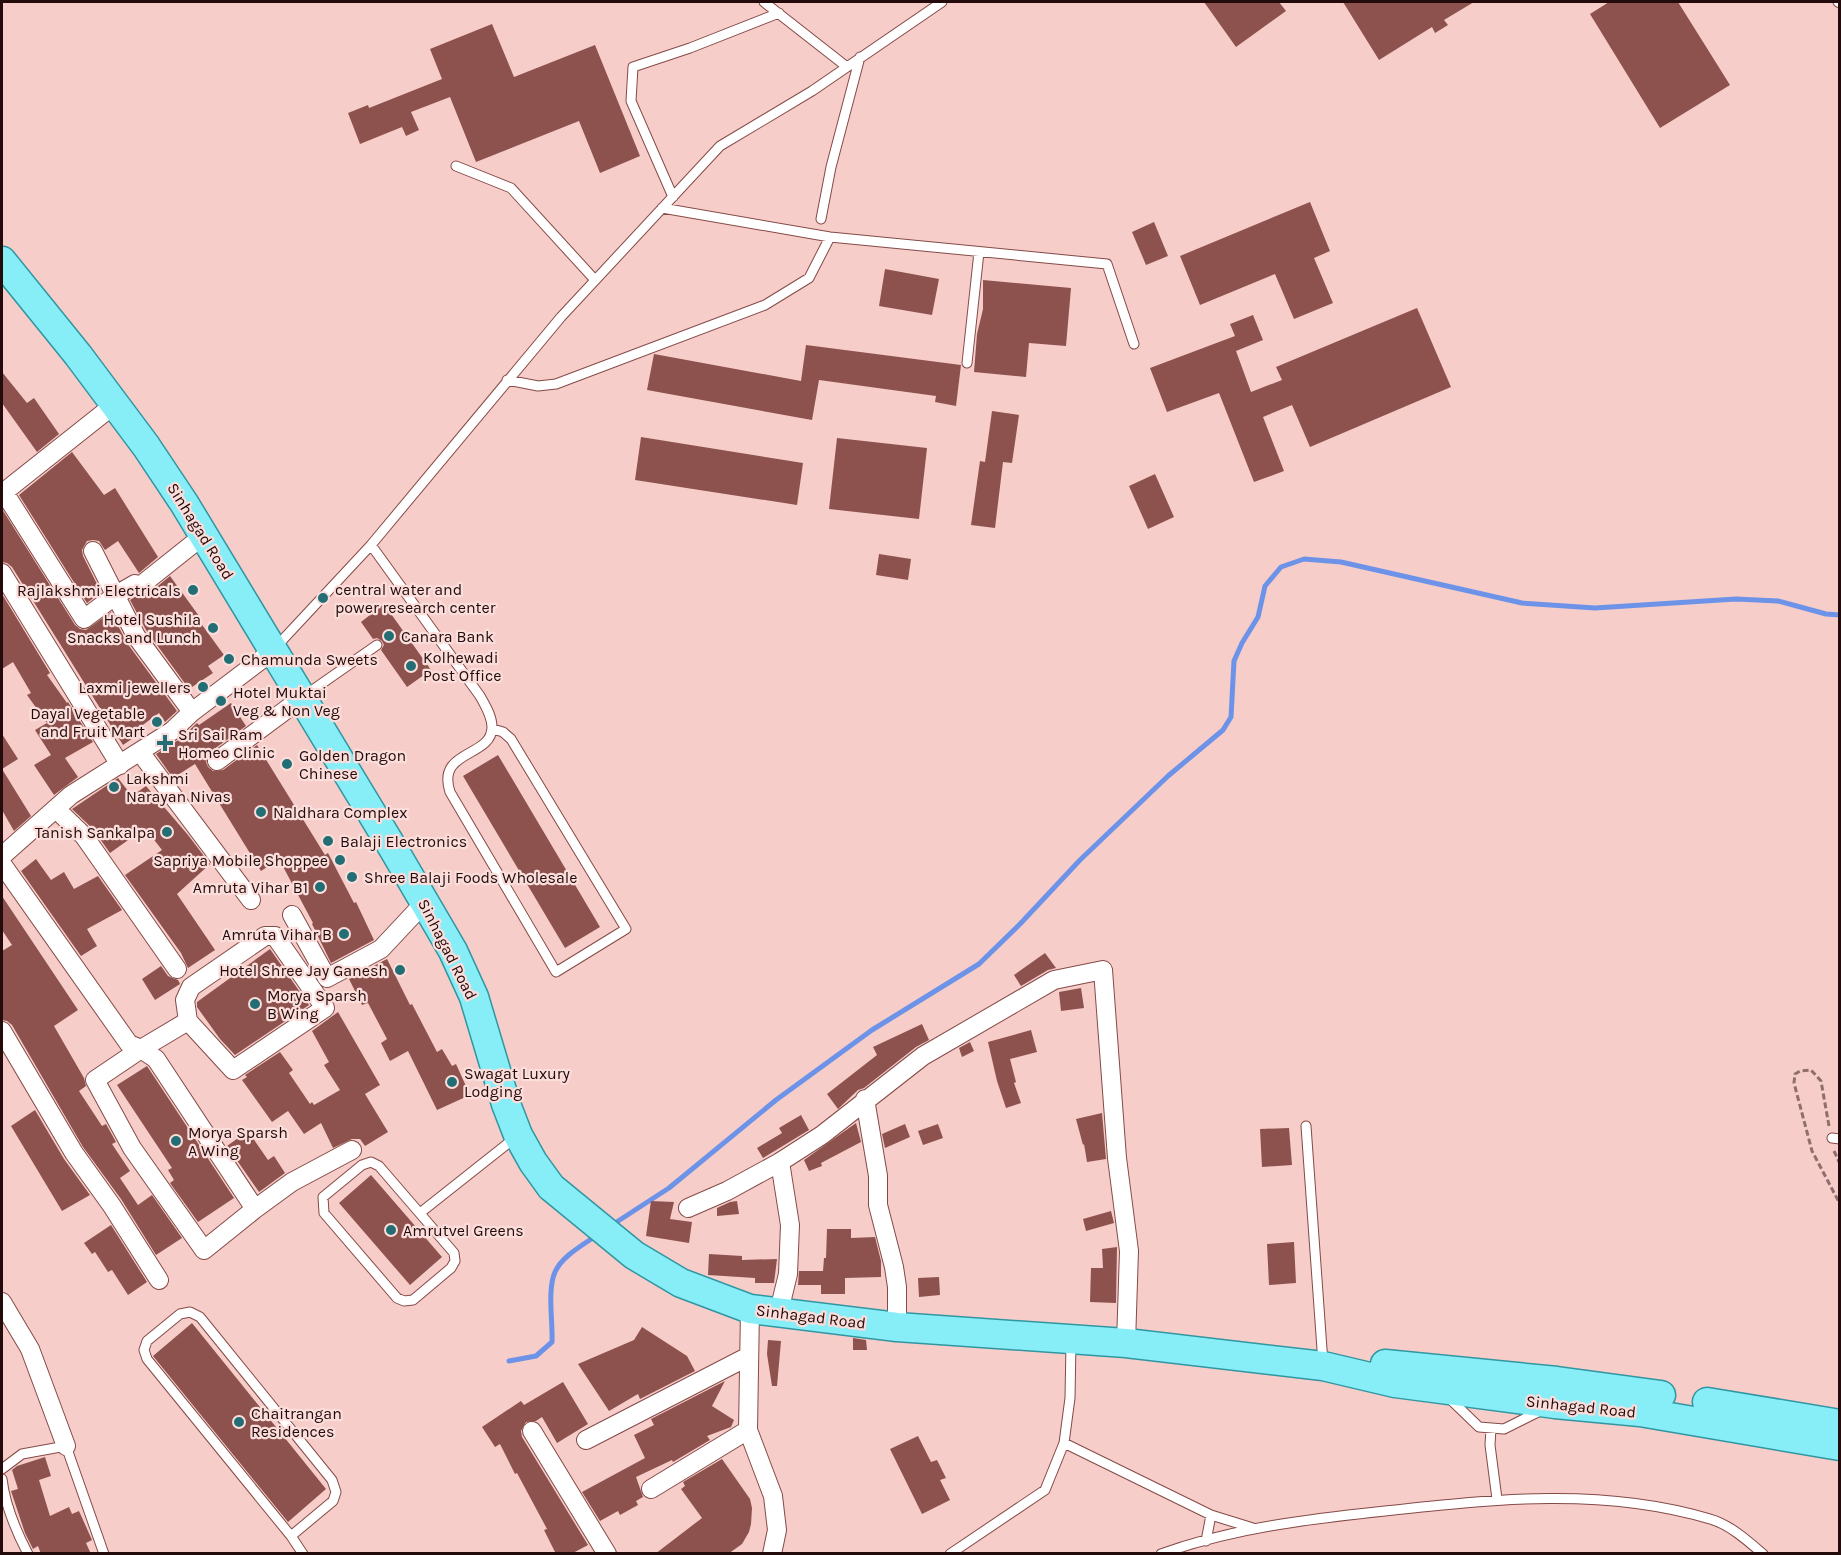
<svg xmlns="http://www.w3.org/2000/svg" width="1841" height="1555" font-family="Karla,sans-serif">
	<rect width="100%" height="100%" fill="#f7cdc9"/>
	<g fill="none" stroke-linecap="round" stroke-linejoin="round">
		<path stroke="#6d93e8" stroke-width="5" d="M612 1225 669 1188 776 1100 872 1030 979 964 1020 924 1080 860 1168 776 1223 730 1231 717 1234 661 1242 643 1258 617 1265 586 1281 567 1304 559 1341 562 1522 603 1595 608 1736 599 1778 601 1826 614 1840 615
			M509 1361 536 1356 552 1342C553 1322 547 1290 555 1272 562 1256 583 1245 597 1235"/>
	</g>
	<path fill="#8d524d" d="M1204 2H1279L1286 11 1236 47Z
		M1343 2H1474L1444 20 1448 25 1435 33 1432 27 1379 60Z
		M1609 2H1678L1730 85 1660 128 1590 14Z
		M492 24 514 77 595 45 640 156 600 173 579 121 476 162 450 97 411 112 419 130 406 136 402 127 360 144 348 113 368 105 369 108 442 79 430 49Z
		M1310 202 1330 251 1314 258 1333 303 1294 319 1275 274 1200 305 1180 256Z
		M1154 222 1168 256 1146 265 1132 232Z
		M885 269 939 279 932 315 879 306Z
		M983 280 1071 288 1066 346 1029 343 1026 377 974 372 977 334 983 309Z
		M1417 308 1451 387 1310 447 1292 405 1263 417 1284 471 1254 482 1219 393 1167 412 1150 368 1235 336 1230 324 1253 315 1263 340 1236 351 1251 392 1282 380 1276 367Z
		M806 345 961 365 956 406 935 402 936 396 819 380 812 420 647 390 654 354 801 381Z
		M2 372 27 403 34 398 59 434 37 452 2 403Z
		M992 411 1019 415 1012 463 1003 462 995 528 971 525 980 461 985 462Z
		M641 437 803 463 797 505 635 480Z
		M837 438 927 448 919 519 829 509Z
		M72 452 104 495 115 488 158 557 139 573 118 541 105 550 99 541 93 540 87 541 82 550 83 556 101 592 87 603 19 495Z
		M1155 474 1174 517 1148 529 1129 486Z
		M2 509 75 625 80 629 86 630 111 612 127 643 177 711 165 722 159 713 136 730 139 734 123 745 12 567 7 563 2 562Z
		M879 554 911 559 908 580 876 575Z
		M170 576 199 616 197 618 224 655 208 666 213 673 189 689 146 630 130 600 136 596 147 595Z
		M2 594 50 673 47 675 67 703 68 702 93 742 65 758 78 777 54 795 34 765 51 755 35 730 47 723 27 695 31 693 13 662 2 669Z
		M384 604 431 670 407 687 381 650 384 645 382 641 377 638 373 639 361 622Z
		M231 703 246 726 210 752 206 762 208 767 213 771 223 770 257 745 325 855 328 853 354 903 356 902 374 940 331 963 312 924 313 923 279 859 261 871 195 764 173 778 156 754 180 739 197 723 199 725Z
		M2 734 18 759 2 769 31 816 14 831 2 810Z
		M498 755 600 927 565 948 463 776Z
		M118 778 132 796 146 786 188 835 210 864 177 894 215 950 188 968 181 953 125 875 162 850 145 828 110 853 93 829 72 809Z
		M36 859 51 880 64 872 74 889 98 876 122 910 87 929 97 946 81 956 21 871Z
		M2 896 78 1010 54 1026 84 1078 86 1086 79 1091 102 1126 106 1124 116 1142 112 1144 130 1171 120 1178 138 1205 152 1195 182 1238 156 1255 121 1199 83 1147 12 1025 7 1021 2 1020V951L12 945 2 930Z
		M270 949 309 1005 235 1055 220 1039 197 1007V1002Z
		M1045 953 1056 968 1048 970 1021 986 1014 975Z
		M387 959 410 1005 412 1004 437 1052 442 1049 452 1066 456 1064 470 1095 437 1110 408 1051 390 1061 381 1043 387 1039 368 1003 362 1005 349 979Z
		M161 966 168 976 178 980 180 984 155 1000 142 979Z
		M1081 988 1084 1008 1061 1011 1059 992Z
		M338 1012 380 1085 365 1094 388 1132 365 1146 360 1139H352L333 1148 321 1123 304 1134 288 1111 272 1122 242 1080 247 1077 245 1075 280 1052 293 1070 289 1073 310 1104 312 1102 314 1105 340 1090 324 1065 329 1062 312 1031Z
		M922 1024 929 1040 916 1047 864 1088 858 1090 838 1109 827 1094 877 1055 873 1047Z
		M1031 1030 1037 1052 1010 1059 1016 1082 1014 1083 1021 1103 1006 1108 997 1081 988 1042Z
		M970 1042 974 1051 962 1057 959 1048Z
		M147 1066 234 1198 198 1222 170 1183 174 1180 168 1170 172 1168 117 1085Z
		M35 1110 64 1159 90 1195 62 1211 11 1126Z
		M1102 1113 1106 1159 1087 1162 1084 1144 1083 1145 1076 1119Z
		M801 1115 809 1130 763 1158 757 1148 782 1133 779 1128Z
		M856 1123 861 1142 821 1163 822 1166 809 1171 804 1160Z
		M905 1124 910 1137 885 1148 882 1134Z
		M938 1124 943 1138 923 1145 918 1131Z
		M1289 1128 1292 1165 1262 1167 1260 1129Z
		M248 1131 268 1160 274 1156 285 1173 259 1192 227 1146Z
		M371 1175 442 1257 410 1285 339 1203Z
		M651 1201 674 1202 670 1219 692 1222 689 1243 646 1236Z
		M737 1201 739 1214 717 1216V1208L730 1202Z
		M1111 1211 1114 1223 1086 1231 1083 1219Z
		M111 1225 147 1282 128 1295 112 1270 108 1272 95 1252 92 1254 84 1243Z
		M827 1229H851V1238L875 1237 881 1261V1277L845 1278V1294H821V1285H798L799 1271H823L824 1258H826Z
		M1294 1242 1296 1283 1269 1285 1267 1244Z
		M1117 1247 1116 1303 1090 1302 1091 1268H1103L1102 1249Z
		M709 1254 742 1256V1260L777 1259 774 1283H755V1278L708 1275Z
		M939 1277 940 1295 919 1297 918 1278Z
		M192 1323 326 1489 288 1522 153 1356Z
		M642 1327 687 1356 695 1371 640 1399 638 1394 609 1411 578 1364 634 1340Z
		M853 1338 866 1340 867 1350H853Z
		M768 1340 781 1341 777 1386H772L767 1354Z
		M725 1381 712 1406 734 1420 731 1427 707 1436 710 1440 673 1462 672 1460 636 1477 643 1497 636 1501 638 1505 620 1515 618 1511 600 1521 582 1492 645 1458 634 1435 654 1425 651 1419Z
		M563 1382 588 1424 557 1443 542 1417 536 1421 526 1422 521 1431 522 1437 588 1545 571 1554H556L544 1530 547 1529 517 1473 515 1474 500 1444 495 1447 482 1427 521 1401 524 1405Z
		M918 1436 931 1462 937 1460 946 1478 940 1480 950 1500 922 1514 890 1449Z
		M45 1457 51 1476 39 1480 50 1516 69 1507 72 1514 79 1511 92 1540 86 1543 91 1554H41L38 1546 33 1549 25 1533 11 1491 18 1489 12 1470 17 1466Z
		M722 1459 750 1499 752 1508 751 1524 749 1532 742 1544 728 1554H655L702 1518 681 1489 685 1486 683 1482Z"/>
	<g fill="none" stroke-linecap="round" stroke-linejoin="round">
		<defs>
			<path id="lane" d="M764 2 847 67
				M1838 2 1840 3
				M456 166 511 188 595 280
				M673 197 631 101 633 67 690 48 779 13
				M662 208 830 237 1107 264 1134 344
				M821 219 831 167 860 57
				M967 363 979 252
				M507 380 538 386 556 384 765 305 809 278 830 237
				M371 545 480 696C485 705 492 716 492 727 492 758 436 749 450 792L556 972 626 929 511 739 503 732 493 729
				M275 648 371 545 561 317 720 146 812 91 942 2
				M304 696 377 645
				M1306 1126 1323 1363
				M1832 1138 1840 1139
				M371 1162 379 1166 454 1253 455 1261 451 1268 413 1300 404 1301 397 1298 324 1213 323 1197 362 1165Z
				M420 1213 516 1137
				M1449 1398 1479 1427 1504 1429 1542 1410
				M1491 1428 1490 1445 1497 1499
				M1064 1443 1211 1515 1253 1528
				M2 1469 22 1454 66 1446 104 1554
				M2 1479C5 1505 16 1531 28 1554
				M291 1536 333 1501 336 1492 332 1480 200 1317 190 1312 180 1314 147 1341 144 1350 147 1359 291 1536 303 1554
				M1206 1541 1211 1515
				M950 1554 1045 1490 1064 1443 1070 1398 1071 1342
				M1161 1554C1232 1528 1310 1519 1385 1511 1494 1499 1603 1487 1710 1519 1729 1524 1748 1541 1763 1554"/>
			<path id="street" d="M115 404 4 492 84 619 116 595 135 584 140 586 204 535
				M93 551 136 636 192 712
				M2 573 120 765
				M140 752 251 900
				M217 761 302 698
				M56 809 84 836 177 969
				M2 856 71 795 172 731 192 712 274 650
				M2 864 129 1044 141 1049 156 1059 255 1209 204 1250 132 1148 95 1080 141 1049 188 1021 185 1000 191 987 265 936H275L325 1008 233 1070 188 1021
				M292 915 327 978 381 949 425 902
				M2 1031 74 1153 112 1206 159 1280
				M865 1099 878 1176V1205L894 1267 897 1287V1327
				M688 1208 727 1191 782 1161
				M255 1209 292 1182 352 1150
				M2 1302 30 1349 66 1446
				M750 1309 748 1430 773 1496 777 1530 772 1554
				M779 1311 788 1274 790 1225 780 1162 822 1135 923 1056 1054 980 1103 970 1117 1158 1129 1251 1126 1343
				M532 1431 607 1554
				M586 1440 749 1356
				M651 1489 748 1430"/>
			<path id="primary" d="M2 261 78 355 146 446 184 503 394 850 453 951 474 997 506 1104 518 1135 533 1162 551 1187 634 1255 681 1283 750 1309 897 1327 1126 1343 1323 1366 1395 1383 1555 1404 1640 1412 1840 1446
				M1385 1364 1557 1381 1661 1395
				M1707 1402 1840 1424"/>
		</defs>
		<use href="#lane" stroke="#854a46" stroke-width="11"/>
		<use href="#street" stroke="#854a46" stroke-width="20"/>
		<use href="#primary" stroke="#3096a1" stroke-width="31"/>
		<path stroke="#8f6e6c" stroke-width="3" stroke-dasharray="6 3" stroke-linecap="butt" d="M1829 1126 1821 1081 1811 1070 1800 1071 1795 1074 1794 1083 1812 1151 1840 1204
			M1834 1151 1840 1164"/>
		<use href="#lane" stroke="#fff" stroke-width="9"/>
		<use href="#street" stroke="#fff" stroke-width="18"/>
		<use href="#primary" stroke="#87edf7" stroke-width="28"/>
	</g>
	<g fill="#236e75" stroke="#fbdedb" stroke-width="2">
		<circle cx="193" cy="590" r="6"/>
		<circle cx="323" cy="598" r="6"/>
		<circle cx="213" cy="628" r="6"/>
		<circle cx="389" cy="636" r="6"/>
		<circle cx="229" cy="659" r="6"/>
		<circle cx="411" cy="666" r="6"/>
		<circle cx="203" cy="687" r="6"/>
		<circle cx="221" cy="701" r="6"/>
		<circle cx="157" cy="722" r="6"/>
		<path d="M162 734h6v6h6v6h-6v6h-6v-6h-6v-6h6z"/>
		<circle cx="287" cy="764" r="6"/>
		<circle cx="114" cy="787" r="6"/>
		<circle cx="261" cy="812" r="6"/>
		<circle cx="167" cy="832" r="6"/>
		<circle cx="328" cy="841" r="6"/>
		<circle cx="340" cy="860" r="6"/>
		<circle cx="352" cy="877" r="6"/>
		<circle cx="320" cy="887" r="6"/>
		<circle cx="344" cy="934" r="6"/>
		<circle cx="400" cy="970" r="6"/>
		<circle cx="255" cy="1004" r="6"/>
		<circle cx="452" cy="1082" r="6"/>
		<circle cx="176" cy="1141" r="6"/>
		<circle cx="391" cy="1230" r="6"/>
		<circle cx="239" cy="1422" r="6"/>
	</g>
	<g text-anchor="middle" stroke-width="4.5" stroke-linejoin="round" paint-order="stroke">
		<g font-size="16" fill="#220b0a" stroke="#fbdedb">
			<text transform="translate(201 531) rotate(58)" y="6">Sinhagad Road</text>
			<text transform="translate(448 949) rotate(63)" y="6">Sinhagad Road</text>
			<text transform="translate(811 1316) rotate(7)" y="6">Sinhagad Road</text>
			<text transform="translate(1581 1406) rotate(6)" y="6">Sinhagad Road</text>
		</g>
		<g font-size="16" fill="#220b0a" stroke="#fbdedb" text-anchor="start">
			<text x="335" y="595">central water and<tspan x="335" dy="18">power research center</tspan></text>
			<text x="181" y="596" text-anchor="end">Rajlakshmi Electricals</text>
			<text x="201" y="625" text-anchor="end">Hotel Sushila<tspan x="201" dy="18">Snacks and Lunch</tspan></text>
			<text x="401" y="642">Canara Bank</text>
			<text x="423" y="663">Kolhewadi<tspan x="423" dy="18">Post Office</tspan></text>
			<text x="241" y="665">Chamunda Sweets</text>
			<text x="191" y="693" text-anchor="end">Laxmi jewellers</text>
			<text x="233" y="698">Hotel Muktai<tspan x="233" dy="18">Veg &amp; Non Veg</tspan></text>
			<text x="145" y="719" text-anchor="end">Dayal Vegetable<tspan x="145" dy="18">and Fruit Mart</tspan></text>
			<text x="178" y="740">Sri Sai Ram<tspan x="178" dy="18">Homeo Clinic</tspan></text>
			<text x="299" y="761">Golden Dragon<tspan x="299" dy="18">Chinese</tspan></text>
			<text x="126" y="784">Lakshmi<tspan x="126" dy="18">Narayan Nivas</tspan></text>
			<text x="273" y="818">Naldhara Complex</text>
			<text x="155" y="838" text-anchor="end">Tanish Sankalpa</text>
			<text x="340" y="847">Balaji Electronics</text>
			<text x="328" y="866" text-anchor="end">Sapriya Mobile Shoppee</text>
			<text x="364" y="883">Shree Balaji Foods Wholesale</text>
			<text x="308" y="893" text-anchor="end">Amruta Vihar B1</text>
			<text x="332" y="940" text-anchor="end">Amruta Vihar B</text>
			<text x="388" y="976" text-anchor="end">Hotel Shree Jay Ganesh</text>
			<text x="267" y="1001">Morya Sparsh<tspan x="267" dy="18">B Wing</tspan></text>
			<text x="464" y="1079">Swagat Luxury<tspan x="464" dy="18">Lodging</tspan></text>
			<text x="188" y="1138">Morya Sparsh<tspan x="188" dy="18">A Wing</tspan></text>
			<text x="403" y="1236">Amrutvel Greens</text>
			<text x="251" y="1419">Chaitrangan<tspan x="251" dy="18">Residences</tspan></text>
		</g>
	</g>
	<rect width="1841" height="1555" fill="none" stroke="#220b0a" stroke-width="6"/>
</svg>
